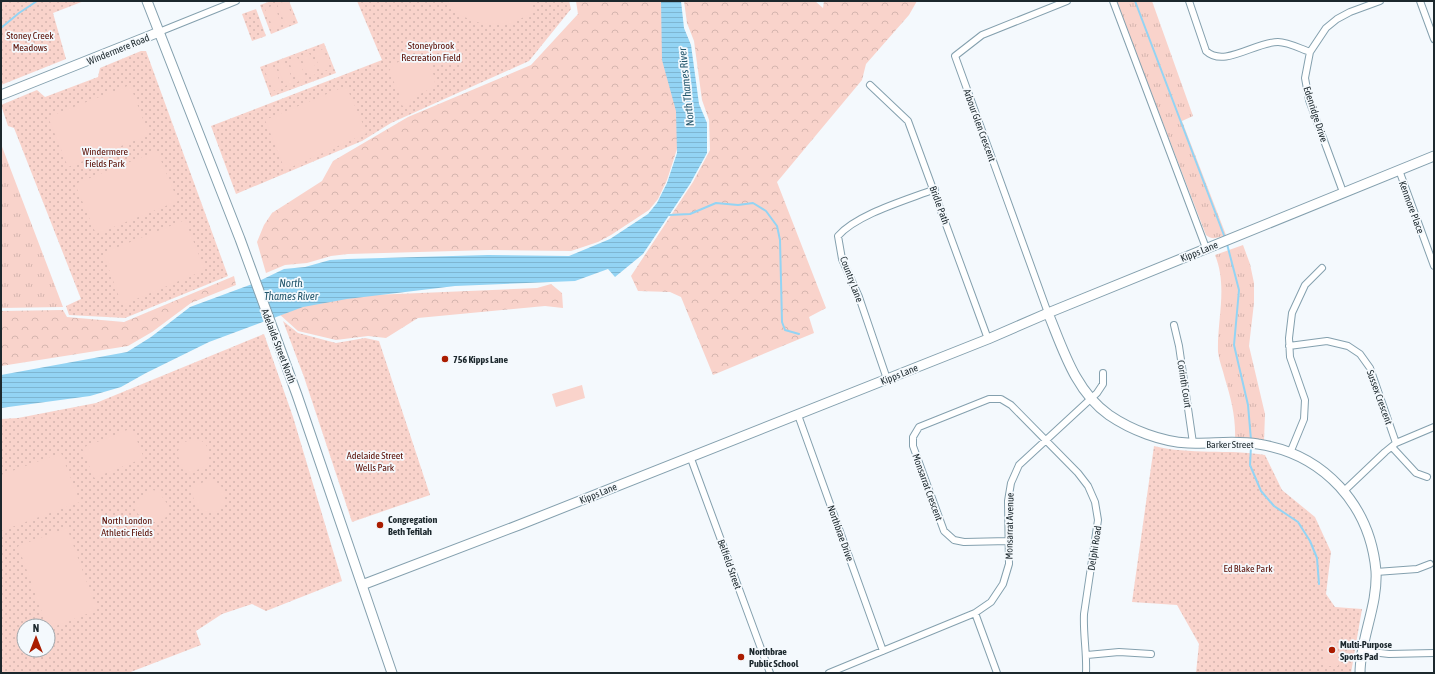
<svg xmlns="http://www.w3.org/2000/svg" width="1435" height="674" font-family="'Asap Condensed',sans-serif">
	<defs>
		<pattern id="grass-tufts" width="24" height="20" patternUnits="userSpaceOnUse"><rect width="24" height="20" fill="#f9d3cb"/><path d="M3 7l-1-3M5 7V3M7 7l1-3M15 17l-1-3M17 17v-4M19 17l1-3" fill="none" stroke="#d5b5af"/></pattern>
		<pattern id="forest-crowns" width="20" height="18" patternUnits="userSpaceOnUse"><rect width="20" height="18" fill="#f9d3cb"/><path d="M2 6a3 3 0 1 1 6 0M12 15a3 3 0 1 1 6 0" fill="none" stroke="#d5b5af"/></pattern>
		<pattern id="park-dots" width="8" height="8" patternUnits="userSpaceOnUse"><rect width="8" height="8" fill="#f9d3cb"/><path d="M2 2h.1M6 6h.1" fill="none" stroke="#d5b5af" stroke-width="1.8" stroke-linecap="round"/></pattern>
		<pattern id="water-rules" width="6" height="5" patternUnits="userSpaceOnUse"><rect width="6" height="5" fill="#93d4f4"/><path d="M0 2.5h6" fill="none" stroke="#7eb6d2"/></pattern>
	</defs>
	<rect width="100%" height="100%" fill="#f4f9fd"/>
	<path fill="url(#grass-tufts)" d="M1116 1H1152L1193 116 1182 121 1226 235C1219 237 1213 241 1206 235Z
		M1 144 63 307 1 308Z
		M1243 245 1250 264 1254 283V303L1249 346 1265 414 1264 441 1235 439C1236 418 1231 398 1225 379 1223 370 1219 361 1218 352 1217 319 1228 287 1215 255Z"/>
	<path fill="url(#forest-crowns)" d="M576 1H662L677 108V149L667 180 658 199 649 210 611 235 598 242 571 251 490 250 348 254 331 256 307 263 285 265 266 273 257 242 264 225 272 213 322 181 333 161 408 117 531 65 578 14Z
		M684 1H815L823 8 824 1H917L909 15 866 64 862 80 777 182 826 308 809 317 814 333 713 375 681 297 670 292 638 291 631 276 693 182 710 150 709 120 702 100 694 41 687 23Z
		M234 276 236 285 191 303 152 332 128 346 1 366V311L63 310 67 317 124 322Z
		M551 284 562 293 563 308 545 306 418 318 386 338 368 336 336 340 298 331 278 313 305 304 349 296 537 288Z"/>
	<path fill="url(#park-dots)" fill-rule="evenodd" d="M1 1H84L53 13 66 59 1 85Z
		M271 1H289L298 23 271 34 260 5Z
		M357 1H569L571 9 529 61 391 123 362 141 236 194 211 126 382 60Z
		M256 9 266 36 252 41 242 14Z
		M324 43 336 73 271 97 260 67Z
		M141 51H146L228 276 125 318 69 315 66 306 81 299 14 128 8 126 1 105 37 90 45 97 98 77 100 68Z
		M283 321 298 333 336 343 365 338 379 341 430 495 352 522 304 377Z
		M264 334 293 417 342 581 266 611 252 604 222 614 196 631 201 645 128 673H1V419L18 418 96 403ZM24 626H48V650H24Z
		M1154 446C1190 455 1228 449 1265 455L1282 490 1315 517 1331 552 1326 594 1335 607 1362 609 1351 673H1196L1199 644 1177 605 1132 602Z"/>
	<path fill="#f9d3cb" d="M286 1 294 20 285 24 277 4Z
		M443 1H532L533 13 509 24 480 23 459 15Z
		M274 5 282 25 273 28 265 9Z
		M323 49 330 69 321 72 314 53Z
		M310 54 318 73 309 77 301 57Z
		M298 58 306 78 297 82 289 62Z
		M405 58C422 58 436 67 435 86L411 99 409 108 398 104 400 96 389 71 393 65Z
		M286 63 294 83 285 86 277 66Z
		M274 67 282 87 273 91 265 71Z
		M130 85 149 135 68 167 48 117Z
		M346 86 367 133 285 170 265 120Z
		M157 151 178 201 96 234 75 184Z
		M185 220 205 270 122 305 103 253Z
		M582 385 585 398 556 407 552 394Z
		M132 428 144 458 94 478 82 448Z
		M193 439C209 439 212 454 206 466L190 473 183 470 177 453 182 443Z
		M61 453 80 502 1 531V475Z
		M213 479 225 490 224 504 217 511C200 515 197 507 191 492L193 486Z
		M152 490 158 491 171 509C163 530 139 523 133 505Z
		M67 528 97 610 48 629 18 546Z
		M1338 644V666H1325V645Z"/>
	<path fill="url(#water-rules)" d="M661 1H681L684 28 691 45 699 104 707 123V153L690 184 643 254 615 277 608 269 575 281 455 286 347 299 303 307 209 342 146 373 121 387 90 396 1 408V375L127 352 151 337 190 307 255 283 284 269 305 267 330 260 347 259 488 255 569 256 610 239 648 214 657 203 667 183 677 153 676 111 662 60Z"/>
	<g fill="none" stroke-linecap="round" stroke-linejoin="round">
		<path stroke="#93d4f4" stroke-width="2" d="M1135 1 1225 238
			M1 28 19 13 37 1
			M669 215 690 214 716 203 738 205 753 203 766 211 777 226 780 240 782 322 785 330 799 334
			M1227 244 1239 290 1234 345 1248 405 1251 440
			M1251 446 1250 465 1261 491 1274 506 1298 522 1310 541 1317 558 1319 584"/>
		<defs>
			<path id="street" d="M1113 1 1206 248
				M1189 1 1206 51C1224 68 1255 42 1278 42 1288 42 1301 49 1310 52
				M1420 1 1434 39
				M159 32 236 1
				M870 85 908 121 988 339
				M1399 170 1434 266
				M1343 192 1309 100 1305 78 1310 52 1326 28 1337 19 1350 12 1380 1
				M1048 313 955 56 982 35 1067 1
				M1174 325 1179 346 1193 443
				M1289 346 1327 341 1348 346 1360 354 1370 368 1396 443
				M887 379 859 297 842 259 838 236C857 214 907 200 935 189
				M798 415 883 651
				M1392 447 1416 473 1427 477
				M1290 453 1304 419 1305 400 1290 357 1289 338 1292 313 1305 285 1322 268
				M690 456 770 673
				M1344 491 1385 452 1396 443 1434 427
				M1009 541 964 542 954 540 944 531 913 446V437L919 427 989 399H1001L1011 405 1078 473 1088 486 1095 502 1098 520 1084 614C1083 634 1087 653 1086 673
				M1376 572 1417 569 1430 564
				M975 613 997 673
				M1363 651 1389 654 1434 653
				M1087 655 1119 652 1151 654
				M829 673 975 613 991 602 1003 584 1009 564 1008 501 1011 483 1019 465 1097 393 1103 384V373"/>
			<path id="secondary" d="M147 1 240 239 297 395 392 673
				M1 95 159 32
				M1048 313C1063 349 1075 391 1109 415 1131 430 1162 442 1188 443 1211 444 1236 440 1258 444 1324 454 1370 505 1376 571 1378 606 1360 639 1360 673
				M362 585 519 525 988 339 1048 313 1434 156"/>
		</defs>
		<use href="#street" stroke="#84a0ae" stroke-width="8"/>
		<use href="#secondary" stroke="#84a0ae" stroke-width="11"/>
		<use href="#street" stroke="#fff" stroke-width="6"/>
		<use href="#secondary" stroke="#fff" stroke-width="9"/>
	</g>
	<g fill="#aa1c00" stroke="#f4f9fd" stroke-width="1.5">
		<circle cx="445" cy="359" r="4"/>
		<circle cx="380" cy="525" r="4"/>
		<circle cx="1332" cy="650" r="4"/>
		<circle cx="741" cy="657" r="4"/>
	</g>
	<g text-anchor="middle" stroke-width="3.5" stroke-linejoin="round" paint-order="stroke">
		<g font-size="10" fill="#570b01" stroke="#f4f9fd">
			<text x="30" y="39">Stoney Creek<tspan x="30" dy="12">Meadows</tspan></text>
			<text x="431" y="49">Stoneybrook<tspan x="431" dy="12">Recreation Field</tspan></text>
			<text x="105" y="155">Windermere<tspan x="105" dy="12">Fields Park</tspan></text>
			<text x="375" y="459">Adelaide Street<tspan x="375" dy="12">Wells Park</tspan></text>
			<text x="127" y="524">North London<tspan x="127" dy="12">Athletic Fields</tspan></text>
			<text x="1248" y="572">Ed Blake Park</text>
		</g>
		<g font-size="10" fill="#1c282d" stroke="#f4f9fd">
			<text transform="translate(118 49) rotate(-22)" y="4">Windermere Road</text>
			<text transform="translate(1316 114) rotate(72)" y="4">Edenridge Drive</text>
			<text transform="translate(980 125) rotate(70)" y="4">Arbour Glen Crescent</text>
			<text transform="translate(940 205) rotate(70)" y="4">Bridle Path</text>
			<text transform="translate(1412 207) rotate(70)" y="4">Kenmore Place</text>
			<text transform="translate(1199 251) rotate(-22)" y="4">Kipps Lane</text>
			<text transform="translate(852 279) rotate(69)" y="4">Country Lane</text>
			<text transform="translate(279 346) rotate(69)" y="4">Adelaide Street North</text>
			<text transform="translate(899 374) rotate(-22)" y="4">Kipps Lane</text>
			<text transform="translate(1185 384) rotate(81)" y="4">Corinth Court</text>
			<text transform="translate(1380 397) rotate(70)" y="4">Sussex Crescent</text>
			<text x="1230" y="448">Barker Street</text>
			<text transform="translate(928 487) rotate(70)" y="4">Monsarrat Crescent</text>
			<text transform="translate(598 493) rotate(-22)" y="4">Kipps Lane</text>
			<text transform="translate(1009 526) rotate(-89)" y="4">Monsarrat Avenue</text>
			<text transform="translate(841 533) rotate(70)" y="4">Northbrae Drive</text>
			<text transform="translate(1094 548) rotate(-81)" y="4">Delphi Road</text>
			<text transform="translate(730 564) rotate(70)" y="4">Belfield Street</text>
		</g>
		<g font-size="10" font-weight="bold" fill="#1c282d" stroke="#f4f9fd" text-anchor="start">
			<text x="453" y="363">756 Kipps Lane</text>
			<text x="388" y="523">Congregation<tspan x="388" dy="12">Beth Tefilah</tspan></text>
			<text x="1340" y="648">Multi-Purpose<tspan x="1340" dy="12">Sports Pad</tspan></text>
			<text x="749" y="655">Northbrae<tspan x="749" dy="12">Public School</tspan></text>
		</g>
		<g font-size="11" font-style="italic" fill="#24576d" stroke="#f4f9fd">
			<text transform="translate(686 87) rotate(-96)" y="4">North Thames River</text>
			<text x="291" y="287">North<tspan x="291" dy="13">Thames River</tspan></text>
		</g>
	</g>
	<rect width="1435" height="674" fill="none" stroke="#1c282d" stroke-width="4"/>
	<g transform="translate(36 638)"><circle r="19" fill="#f4f9fd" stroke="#9ea5aa"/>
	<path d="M0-3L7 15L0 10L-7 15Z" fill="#aa1c00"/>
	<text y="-6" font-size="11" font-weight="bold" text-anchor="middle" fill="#1c282d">N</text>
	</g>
</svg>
